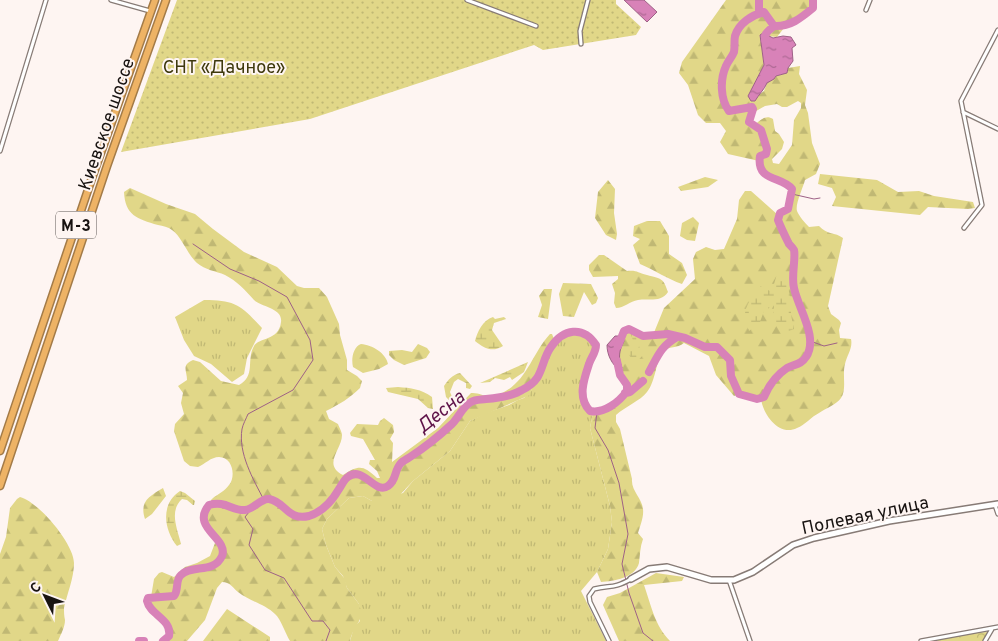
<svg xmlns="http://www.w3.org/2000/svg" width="998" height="641" font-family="Overpass,sans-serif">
	<defs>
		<pattern id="grass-tufts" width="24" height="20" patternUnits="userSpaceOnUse" patternTransform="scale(1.25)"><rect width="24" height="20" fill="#e1d788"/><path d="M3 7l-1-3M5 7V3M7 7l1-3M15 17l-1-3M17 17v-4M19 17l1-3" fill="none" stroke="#c0b874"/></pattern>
		<pattern id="forest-firs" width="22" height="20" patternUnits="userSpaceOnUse" patternTransform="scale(1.25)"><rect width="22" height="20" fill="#e1d788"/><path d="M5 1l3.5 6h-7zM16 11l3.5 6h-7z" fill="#c0b874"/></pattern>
		<pattern id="wetland-marsh" width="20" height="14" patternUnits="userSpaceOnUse" patternTransform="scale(1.25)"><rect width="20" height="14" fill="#e1d788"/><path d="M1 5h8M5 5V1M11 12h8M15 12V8" fill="none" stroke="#c0b874"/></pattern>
		<pattern id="park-crowns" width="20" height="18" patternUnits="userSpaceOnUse" patternTransform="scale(1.25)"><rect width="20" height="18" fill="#e1d788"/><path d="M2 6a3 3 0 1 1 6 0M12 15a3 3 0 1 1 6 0" fill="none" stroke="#c0b874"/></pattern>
		<pattern id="garden-dots" width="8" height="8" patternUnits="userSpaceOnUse" patternTransform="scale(1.25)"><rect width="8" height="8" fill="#e1d788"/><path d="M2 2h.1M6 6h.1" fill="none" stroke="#c0b874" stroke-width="1.8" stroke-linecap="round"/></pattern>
		<pattern id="water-ripples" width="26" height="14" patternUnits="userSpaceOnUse" patternTransform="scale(1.25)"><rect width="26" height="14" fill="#d882b8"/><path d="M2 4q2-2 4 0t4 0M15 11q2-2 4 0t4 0" fill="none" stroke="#ae6994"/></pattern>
	</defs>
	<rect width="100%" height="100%" fill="#fef5f2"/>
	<path fill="url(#grass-tufts)" d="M204 300C235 300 241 305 262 328L247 358 244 374 232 382 211 364 194 356 184 340 175 317Z
		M573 330 585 334 596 345C596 352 592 357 589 364 584 378 576 403 593 412L590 428 610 506 612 522 608 549 597 572 581 591 606 641H350L354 627 360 621 359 604 347 588 343 576 335 567 326 545 322 529 327 519 349 498 363 496 372 501 403 493 413 481 450 451 470 421 486 413 509 405 518 400 524 398 531 391 532 384 541 370 551 347 564 334Z"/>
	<path fill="url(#forest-firs)" fill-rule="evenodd" d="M726 0H813V8L802 17 783 26 784 28 777 37 767 36 765 33 760 35 764 65 748 96 760 94 764 91 767 83 776 76 787 73 788 68 800 66 799 74 807 90 805 105 808 113 812 143 820 164 816 174 805 180C803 188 795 204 797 211 799 216 805 223 809 227L819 226C827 235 835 232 843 238L828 306 831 314 839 320 841 323 839 330 840 338 851 339C853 348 847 355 845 364 842 375 847 389 841 398 836 405 826 408 819 413 811 417 805 425 797 428 779 437 763 414 761 399L739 394 734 396 716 375 709 356 684 343C677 349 669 345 663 352 656 359 656 381 647 392 640 401 626 406 616 415V422L620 429 632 479C631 491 642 498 643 509 644 517 640 526 638 533L643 539C640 547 640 555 639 563 635 578 614 581 601 582L597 572 608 549 612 522 610 506 590 428 593 412C606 412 620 401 627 391 627 384 623 382 621 376 617 362 615 355 619 341 621 336 623 331 629 329L643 336 653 335 664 308 695 279 693 259 696 252 706 247 715 250 724 249 737 219 739 200 745 191H751L778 215C781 213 786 211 788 209 791 205 791 200 791 197 793 174 765 188 759 161L728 154 720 142 726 131 720 123H706L698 115 688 85 679 73 682 62ZM798 101 801 103V108L794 120 792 145 779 164 773 163 772 159 782 149 784 142 779 134 775 131 773 119C765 114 760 121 753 126L749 122 751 114 765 106 777 104 782 107H787Z
		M820 174 877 180 898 192 919 191 934 196 973 202 975 208 968 209 928 207 920 215 832 206 836 197 832 188 818 184Z
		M705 177 718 180 708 187 681 191 678 187Z
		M608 180 615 189 614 213 617 234 616 240 606 235 595 218 598 192Z
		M130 188 166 204 195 214 213 229 244 252 277 267 297 286 304 288H319L327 297 339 324 340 335 347 360V370L357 376 362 381 360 388C350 398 340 404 326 411L329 419 338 424C339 427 342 432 342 435 342 450 322 464 343 475 359 465 363 465 377 478H380L377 471 369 464 370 460H375L363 439 351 436 350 433 357 424 378 425 380 421 384 418 393 425 394 432 390 439 393 443 392 462 438 428 471 393C479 392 486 398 494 396 526 387 530 356 550 334H552L554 339 544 353 541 370 534 379 530 395 470 421 450 451 413 481 396 499 383 503 372 501 363 496 349 498 327 519 322 529 326 545 335 567 345 579 347 588 359 604 362 614C359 624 352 630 350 641H290C285 633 281 619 275 614 265 604 249 601 238 592 233 588 230 582 222 582L217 588 205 620 187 641H163L169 635C172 618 144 615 148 598L151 597 154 579 159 573 162 572 174 577 185 567 197 563 210 556 215 543 218 541 205 522V511L211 504V500L213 498C218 494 225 491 229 485 236 477 233 457 219 457 211 457 205 464 198 467L190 466 184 461 174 431 175 424 184 414 181 403 183 393 178 386 187 380C187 371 181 365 193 360L200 362 221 381 239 385C256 376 246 360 254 346 259 337 279 341 281 322 283 308 261 307 254 300 245 290 237 281 225 275 216 271 205 270 197 263 187 254 182 237 172 230 168 227 163 226 158 225 137 219 125 215 124 192Z
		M693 217 699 223 695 241 687 240 680 236 682 223Z
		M647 221H660L669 236V254L682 263 687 275 682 284C667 279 655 270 640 264L633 245 640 239 633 236 634 226Z
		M599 255H604L627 271C638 270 637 273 647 275 661 279 663 277 668 292 661 303 649 298 638 300 630 301 624 308 616 308L614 303 615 293 612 284 618 279V276L593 277 589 270V265Z
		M563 283 591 284 598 298 596 303 592 305 584 292 574 317 563 316 559 294Z
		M544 289H552L548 319 538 317 542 305 539 296Z
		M361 344C372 345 386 353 388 364L379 369 363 373 353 367C351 359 353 347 361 344Z
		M418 344 427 348 430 352 426 358 404 365 394 360 389 355V351L402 350 412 352Z
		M163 488 166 496 152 514 145 519C139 501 150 496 163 488Z
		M20 497C39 502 74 544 74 563 74 578 67 594 64 608 64 612 64 616 65 620 65 627 61 634 58 641H0V554L6 537 10 508 17 499Z
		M656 573 684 577 682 581 644 585C651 605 655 626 670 641H619L603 605 607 597 620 593Z
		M227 609 270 637V641H203Z"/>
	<path fill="url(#wetland-marsh)" d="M777 274H784L791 299V315L794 329 784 333 773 322 774 305 764 311 760 322 749 331C739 311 749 301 761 286L770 291 774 284Z
		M493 317 495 319 504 317 506 319 494 323 492 330 503 346C492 353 484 348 475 341 477 332 483 320 493 317Z
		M630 332 639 337H651L640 344 639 349 643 352 642 356 636 363 627 353 629 348 634 343Z
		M528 362 524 372 512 380 510 377 504 380 495 378 490 382 480 383Z
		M460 373 472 386 470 389 466 388V383L458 379 454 382 450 392 453 399 449 400 446 397 444 386C449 379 452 375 460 373Z
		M398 387C411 388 421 389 432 397L433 409 428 408 418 399 388 392 386 388Z
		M180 491 185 493 195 501 194 505H193L187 500 182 499C169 511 177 528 181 544L177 546C164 530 160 504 180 491Z"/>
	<path fill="url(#park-crowns)" d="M988 632 984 641H932L971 633Z"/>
	<path fill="url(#garden-dots)" d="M177 0H616V4L641 27 636 35 543 50 534 45 310 119 121 152Z"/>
	<path fill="url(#water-ripples)" stroke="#9e6186" d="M624 0H644L657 12 647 22Z
		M763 33 773 38 783 36 791 37 796 45 792 48 793 61 788 68 787 73 776 76 774 79 767 83C764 90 759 94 755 101H751L748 96 764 65 760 35Z
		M615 336H622L624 341C619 351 618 357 622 368L620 370C612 365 607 355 607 345Z"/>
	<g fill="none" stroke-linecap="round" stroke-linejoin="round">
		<path stroke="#9e6186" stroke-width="1" d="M792 194 814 199 820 198
			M193 244 230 269 259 281 287 297 310 340 313 360 293 390 248 414C246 419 243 424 242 429 238 453 253 479 264 500
			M810 341 824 346 837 343
			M597 412 595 428 608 450 619 483 628 534 622 564 629 593 643 633 653 641
			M253 507 245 517 253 529 249 545 265 570 284 578 312 621H323L330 630 326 641"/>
		<path stroke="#d882b8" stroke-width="8" d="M759 13V0
			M766 43C763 34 767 32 774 26
			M618 346 624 331 629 329 643 336 668 334 685 338 705 347H717L730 360 731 376 739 394 757 399 764 397C769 385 775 376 787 368 794 364 801 365 806 357 819 338 798 308 794 288 791 277 796 258 794 250 793 248 791 246 789 244 785 236 781 228 778 220L780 213 788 209 792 189C782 176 756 182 760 156L766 154 767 149 761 130 749 122 753 109 752 107 729 111C720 99 720 79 726 66 728 61 732 57 734 52 735 47 734 41 735 36 739 23 752 15 764 12L774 26C790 27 801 18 813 8V0
			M649 372C658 356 660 347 677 337
			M625 393 630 392 643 381
			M139 641H144
			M163 641 169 636C172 619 150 615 147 601L148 598 174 596C179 590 175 580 181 575 192 564 214 574 222 556 229 538 190 528 209 505 225 500 232 511 245 510 254 509 261 498 269 499 286 502 287 521 309 516 322 512 332 501 339 489 342 485 344 479 348 477 363 465 375 495 388 486 397 480 394 470 401 463 403 461 407 459 410 457 424 448 439 436 452 424 459 417 463 406 471 402 476 399 481 400 486 399 498 398 512 396 522 390 528 387 533 384 537 378 543 369 544 356 551 347 563 329 583 325 596 345 596 353 591 357 589 364 584 379 577 398 590 411 604 414 619 402 627 391V385L620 375 617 361"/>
		<defs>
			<path id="street" d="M111 0 150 11
				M467 0 536 26
				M866 10 870 0
				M581 44 580 31 588 0
				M963 112 998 129
				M0 151 46 0
				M964 228 982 205 961 101 998 30
				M995 505 998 514
				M729 580 750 641
				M609 641 590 602 589 596 594 589C611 585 613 589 631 579
				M921 641 998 627
				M985 641 992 629"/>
			<path id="secondary" d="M631 579 649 569 667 567 711 580H734L753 572 793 545 814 538 889 521 998 504"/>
			<path id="highway" d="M0 451 92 178 155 0
				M0 486 107 166 166 0"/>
		</defs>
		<use href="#street" stroke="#877b76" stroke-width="5.5"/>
		<use href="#secondary" stroke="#877b76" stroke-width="8"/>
		<use href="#highway" stroke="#a37b48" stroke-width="9"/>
		<use href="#street" stroke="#fff" stroke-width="3"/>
		<use href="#secondary" stroke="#fff" stroke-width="5"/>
		<use href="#highway" stroke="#eeb365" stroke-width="6"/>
	</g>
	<g text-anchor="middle" stroke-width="4" stroke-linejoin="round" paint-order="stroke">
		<rect fill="#fef5f2" stroke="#5d5754" stroke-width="1" x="56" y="211.5" width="40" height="27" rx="4"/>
		<g font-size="16" font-weight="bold" fill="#181311">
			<text x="76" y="231">М-3</text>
		</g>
		<g font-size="18" fill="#3e390d" stroke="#fef5f2">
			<text x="224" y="73">СНТ «Дачное»</text>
		</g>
		<g font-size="18" fill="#181311" stroke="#fef5f2">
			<text transform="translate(106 124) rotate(-71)" y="6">Киевское шоссе</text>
			<text transform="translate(865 515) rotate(-12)" y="6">Полевая улица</text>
		</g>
		<g font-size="19" font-style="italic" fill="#5f1349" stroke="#fef5f2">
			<text transform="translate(440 411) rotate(-39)" y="7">Десна</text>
		</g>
	</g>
	<g transform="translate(45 596) rotate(312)" stroke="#fef5f2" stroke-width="4" paint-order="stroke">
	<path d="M0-4L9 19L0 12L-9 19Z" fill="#181311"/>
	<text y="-8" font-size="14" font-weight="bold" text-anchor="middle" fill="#181311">С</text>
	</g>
</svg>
